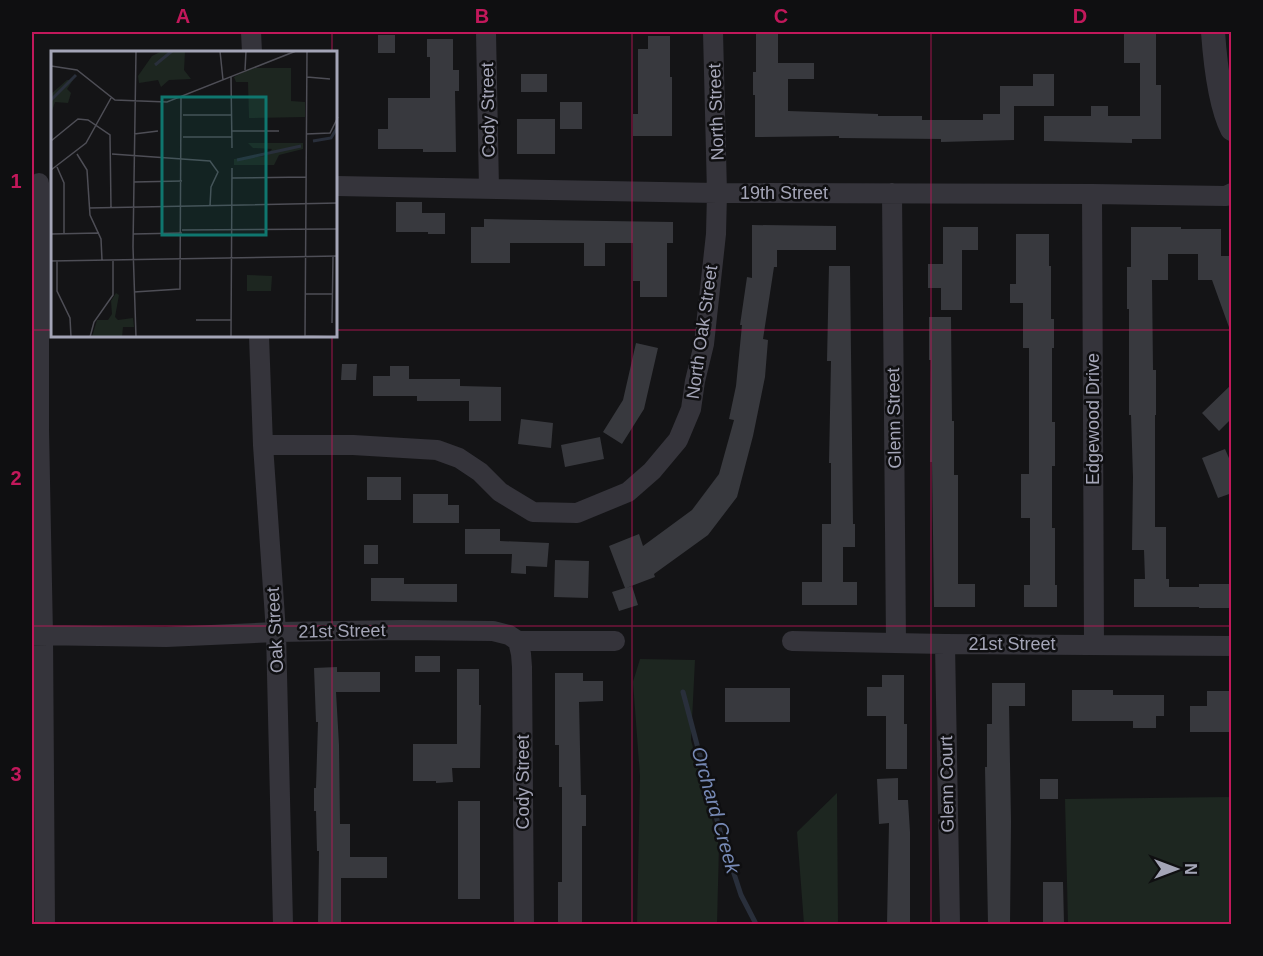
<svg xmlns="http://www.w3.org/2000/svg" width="1263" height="956" font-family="Helvetica,sans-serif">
	<rect width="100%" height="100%" fill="#141416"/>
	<path fill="#1d2620" d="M640 659 695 660 691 740 719 846 717 924H637L640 776 633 682Z
		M837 793 838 924H804L797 832Z
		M1231 797V924H1068L1065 799Z"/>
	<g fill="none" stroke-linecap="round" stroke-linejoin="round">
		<path stroke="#292f3b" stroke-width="5" d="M683 692 720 831 741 895 756 924"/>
	</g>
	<path fill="#38393e" d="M756 32H778V63H814V79H788V111L878 114V116H922V120H983V114H1000V86H1033V74H1054V106H1014V140L941 142V139L839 138V136L755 137V95H753V72H756Z
		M1124 32H1156V85H1161V139H1132V143L1044 141V116H1091V106H1108V116H1140V63H1124Z
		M378 35H395V53H378Z
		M648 36H670V77H672V136H633V114H638V49H648Z
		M427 39H453V70H459V91H455L456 152H423V149H378V129H388V98H430V57H427Z
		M521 74H547V92H521Z
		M560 102H582V129H560Z
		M517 119H555V154H517Z
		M396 202H422V213H445V234H428V232H396Z
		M484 219 673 222V243H667V297H640V281H633V243H605V266H584V243H510V263H471V227H484Z
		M752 225 836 226V250H777V267H774L763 339 768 340 765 377 753 436 737 497 708 535 654 574 655 577 626 588 632 586 638 605 619 611 612 592 625 588 609 546 639 534 643 546 692 510 719 474 734 420 729 419 736 386 742 325H740L747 277 752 278Z
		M943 227H978V250H962V310H941V288H928V264H943Z
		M1131 227H1181V229H1221V256H1232V330H1230L1212 280H1198V254H1168V280H1152L1153 370H1156V415H1155V527H1166V579H1169V587H1199V584H1232V608H1199V607H1134V579H1145L1144 550H1132L1133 477 1131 415H1129V309H1127V267H1131Z
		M1016 234H1049V266H1051V319H1054V348H1052V422H1055V466H1052V528H1055V585H1057V607H1024V585H1030V518H1021V474H1029V348H1023V303H1010V284H1016Z
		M829 266H850L853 524H855V547H843V582H857V605H802V582H822V524H831V463H829L831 361H827Z
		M929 317H951L952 421H954V475H958V584H975V607H934L932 462H930L931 360H929Z
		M636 343 658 348 644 409 622 444 603 432 623 400Z
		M342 364H357L356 380H341Z
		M390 366H409V379H460V386L501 387V421H469V401H417V396H373V376H390Z
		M1232 384V418L1219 431 1202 413Z
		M521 419 553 423 551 448 518 444Z
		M600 437 604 459 565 467 561 445Z
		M1225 449 1232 465V493L1218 498 1202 458Z
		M367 477H401V500H367Z
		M413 494H448V505H459V523H413Z
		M465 529H500V541L549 543 547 567 526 566V574L511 573 512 554H465Z
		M364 545H378V564H364Z
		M555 560 589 561 588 598 554 597Z
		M371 578H404V584H457V602L371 601Z
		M415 656H440V672H415Z
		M337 667V672H380V692H336L339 745 340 824H350V857H387V878H341V924H318L319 851H317L316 811H314V788H316L318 722H316L314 668Z
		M457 669H479V705H481L480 768H452L453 782 436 783V781H413V744H457Z
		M555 673H583V681H603V701L579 702 581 795H586V826H582V923H558V882H562V787H559V745H555Z
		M882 675H904V724H907V769H886V716H867V687H882Z
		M992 683H1025V706H1009L1011 821 1010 924H988L985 767H987V724H992Z
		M725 688H790V722H725Z
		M1072 690H1113V695H1164V716H1156V728H1133V721H1072Z
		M1207 691H1230V732H1190V706H1207Z
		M898 778V800H908L910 832V924H887L889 823 879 824 877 779Z
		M1040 779H1058V799H1040Z
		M458 801H480V899H458Z
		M1043 882H1063L1064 924H1043Z"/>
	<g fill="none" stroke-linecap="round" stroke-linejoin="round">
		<path stroke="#35343b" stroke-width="20" d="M251 32 252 52
			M486 32 489 189
			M39 183V429L43 635 45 924
			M336 186 717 193 1092 194 1226 196 1232 193
			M892 193 896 642
			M1092 194 1094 645
			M259 336 263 445 276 632 283 924
			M263 445H353L437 450 459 458 480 472 500 492 533 512 577 513 628 492 652 471 678 440 691 409 695 381 704 344 716 234 717 193 713 32
			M32 635 166 637 276 632 403 630 493 631 509 635 518 641H615
			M518 641 521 654 522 667 524 924
			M792 641 945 644 1232 646
			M945 644 950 924"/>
		<path stroke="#35343b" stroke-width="24" d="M1213 32C1215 60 1219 103 1232 129"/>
	</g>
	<path fill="none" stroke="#c2185b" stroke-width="1.5" stroke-opacity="0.55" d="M332 32V52M632 32V924M931 32V924M32 330H52M336 330H1232M332 336V924M32 626H1232"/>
	<g text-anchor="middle" stroke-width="5" stroke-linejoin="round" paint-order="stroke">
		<g font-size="18" fill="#a4a5b7" stroke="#0f0f11">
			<text transform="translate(488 110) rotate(-91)" y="6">Cody Street</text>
			<text transform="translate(716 112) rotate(-92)" y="6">North Street</text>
			<text x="784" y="199">19th Street</text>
			<text transform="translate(702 332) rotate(-82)" y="6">North Oak Street</text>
			<text transform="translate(894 418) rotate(-91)" y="6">Glenn Street</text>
			<text transform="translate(1093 419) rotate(-90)" y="6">Edgewood Drive</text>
			<text transform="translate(275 630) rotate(-93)" y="6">Oak Street</text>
			<text transform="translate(342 631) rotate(-1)" y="6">21st Street</text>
			<text x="1012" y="650">21st Street</text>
			<text transform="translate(523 782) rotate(-90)" y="6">Cody Street</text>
			<text transform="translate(947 784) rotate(-91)" y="6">Glenn Court</text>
		</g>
		<g font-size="20" font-style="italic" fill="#778ab6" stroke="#0f0f11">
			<text transform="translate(716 810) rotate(74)" y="7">Orchard Creek</text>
		</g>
	</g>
	<g transform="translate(51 51)">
		<rect width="286" height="286" fill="#141416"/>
		<path d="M111 0H134L133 19 140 28 118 29 110 36 107 29 88 32 87 25 101 5ZM201 17H240V50L254 51V66L198 67 197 31H185L183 26ZM16 29H22L16 38 20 42 17 52 4 51 0 63V43ZM197 92H252V98L228 104 223 114H183V108L215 105 221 98 202 97ZM196 224 221 225 220 240H196ZM65 242 68 244 64 266 67 269 82 267 83 276H72L71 286H41L46 269H57L61 263 60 250Z" fill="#1d2620"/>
		<path fill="none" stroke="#292f3b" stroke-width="3" d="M104 14 121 0M0 49 25 24M262 90 280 87 286 77M186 109 250 95"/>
		<path fill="none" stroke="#4e4e56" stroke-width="1.5" d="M85 0 82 196 85 286M169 0 172 29M0 15 26 19 64 49 116 51 245 0M194 19 195 0M180 26 181 97M256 26 279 28M132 64H181M181 80H228M83 83 107 80M255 83 279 82 287 66M132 86H181M0 90 27 68 37 69 59 84 60 157M26 103 36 119 39 164 50 188 51 209M61 103 159 110 167 121 160 136 159 155M6 116 13 132V182M0 119 35 92 60 47M181 127 255 126M83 131 131 130M38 157 287 152M131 179 287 178M0 183 48 182M82 183 131 182M0 210 287 205M6 210V240L19 267 20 286M83 241 129 238 130 47M254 243H281M145 269H180M281 272 282 205M254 285 287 286M39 286 43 271 62 244V209M180 286 181 117M254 286 256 0"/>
		<path fill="#0f766e" fill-opacity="0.15" stroke="#0f766e" stroke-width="3" d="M111 46H215V184H111Z"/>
		<rect width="286" height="286" fill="none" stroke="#a4a5b7" stroke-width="3"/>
	</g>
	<rect width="1263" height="956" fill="none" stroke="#0f0f11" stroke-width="66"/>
	<g transform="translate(1176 869) rotate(90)" stroke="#0f0f11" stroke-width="4.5" paint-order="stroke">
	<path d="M0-4.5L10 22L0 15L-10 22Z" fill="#a4a5b7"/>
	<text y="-9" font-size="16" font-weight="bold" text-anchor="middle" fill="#a4a5b7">N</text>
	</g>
	<rect x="33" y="33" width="1197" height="890" fill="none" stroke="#c2185b" stroke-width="2"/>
	<g font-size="20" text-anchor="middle" font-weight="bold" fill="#c2185b">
		<text x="183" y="23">A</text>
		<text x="482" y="23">B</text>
		<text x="781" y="23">C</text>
		<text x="1080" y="23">D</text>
		<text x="16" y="188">1</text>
		<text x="16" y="485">2</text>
		<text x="16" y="781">3</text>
	</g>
</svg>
